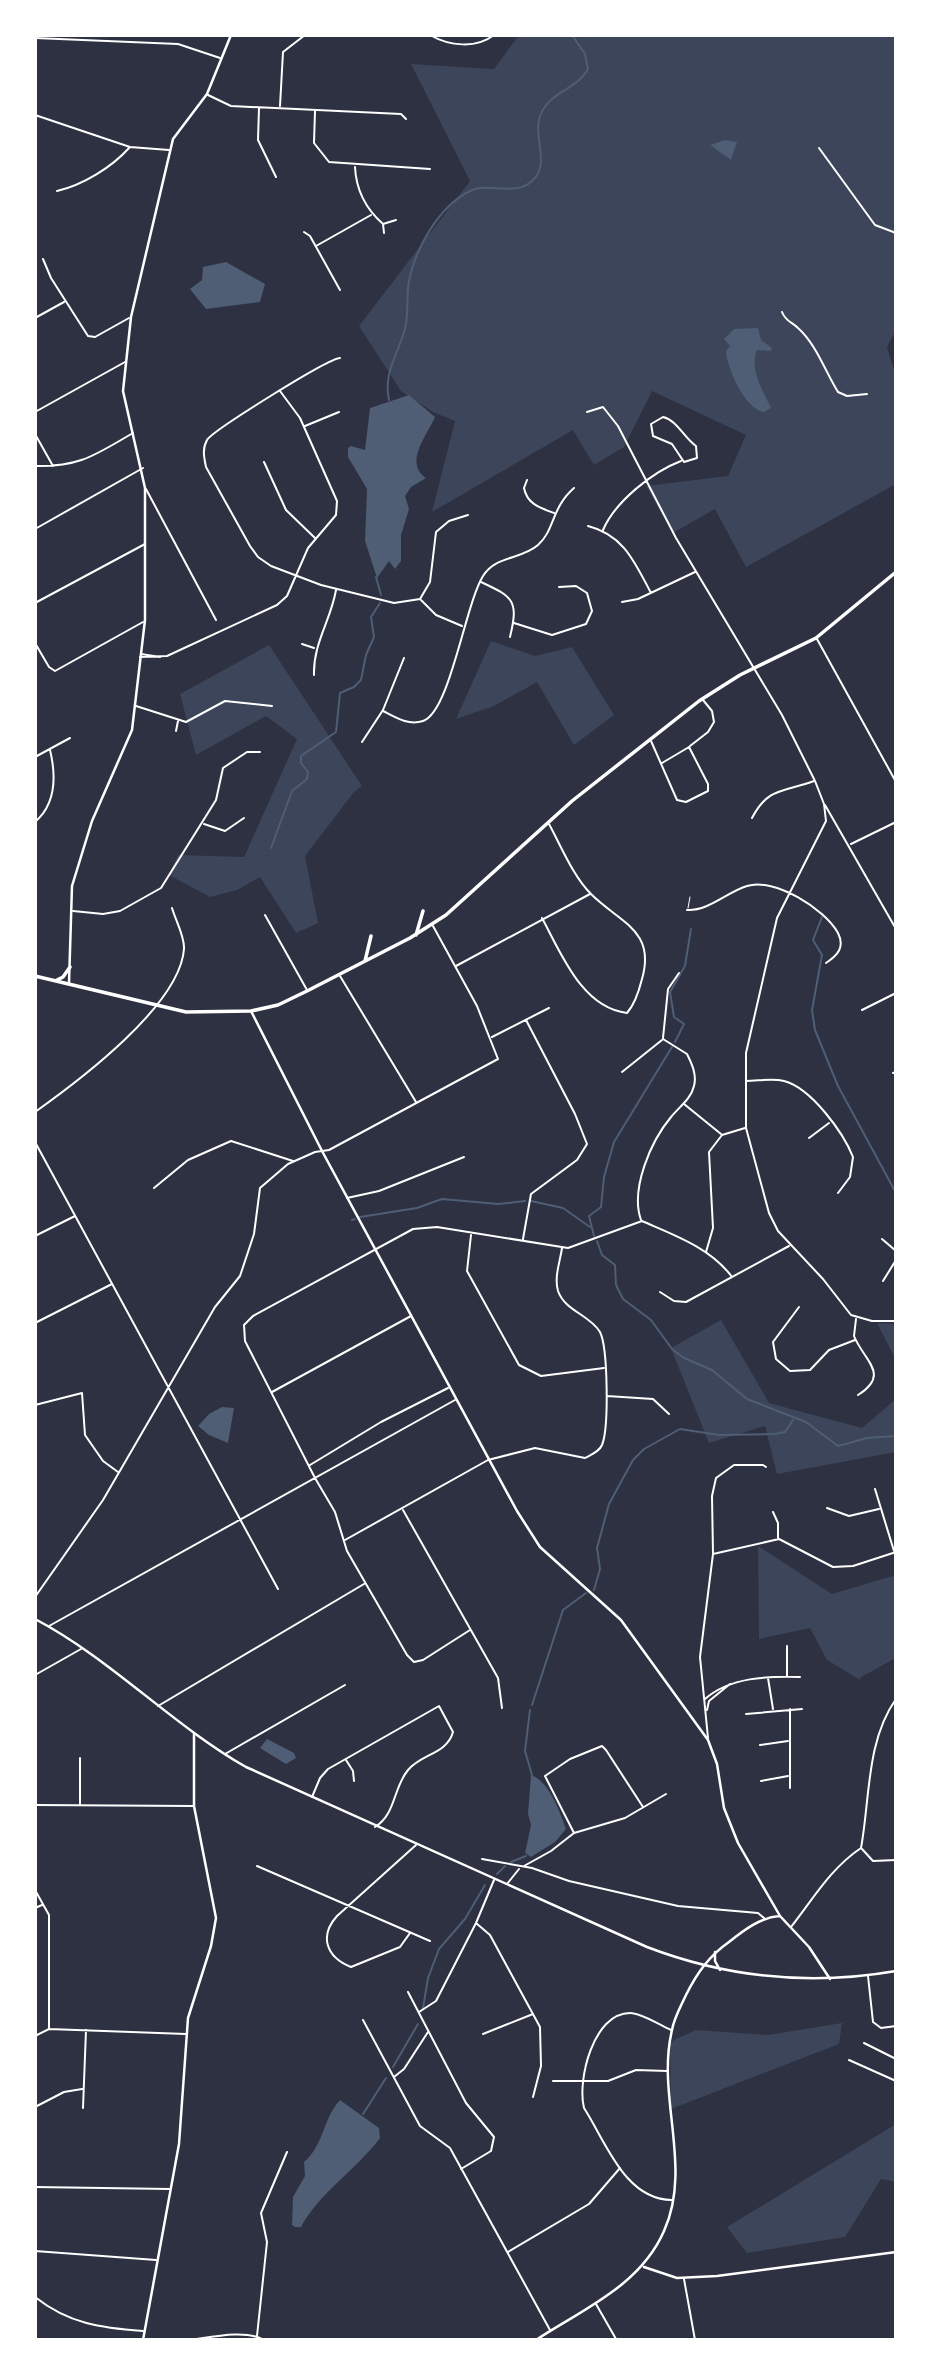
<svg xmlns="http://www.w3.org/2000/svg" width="931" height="2375" font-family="Jost,sans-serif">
	<rect width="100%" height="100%" fill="#2d3142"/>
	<path fill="#3c4559" d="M519 35 896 36V330L887 347 896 377V484L746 567 715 509 673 533 646 486 728 476 746 435 652 391 624 447 594 465 573 430 432 512 455 421 433 412 401 391 359 326 470 181 411 64 494 69Z
		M491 641 535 656 572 647 614 715 574 745 537 682 494 706 456 719Z
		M269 645 362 786 354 792 305 856 318 923 296 933 260 877 237 890 210 897 169 875 178 855 244 857 297 739 266 716 196 755 180 694Z
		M721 1320 769 1403 862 1428 896 1399V1452L777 1474 765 1426 709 1443 671 1348Z
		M877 1323 896 1324V1360Z
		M758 1546 832 1594 896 1575V1658L861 1677 860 1680 827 1660 810 1628 759 1639Z
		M842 2023 839 2044 671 2109 670 2042 696 2030 768 2035Z
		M896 2124V2182L881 2179 845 2237 747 2253 727 2227Z"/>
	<path fill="#4f5d75" d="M725 140 737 142 731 160 710 145Z
		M226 262 265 284 260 302 206 309 190 289 202 280 203 267Z
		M758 328 761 340 772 348 771 351 757 350C749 369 763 391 771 408L764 412C745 410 727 368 726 351L730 346 724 339 734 329Z
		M409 395 435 417C428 434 403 463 426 478L411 487 405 496 409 509 401 535V561L395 569 389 561 377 578 365 541 367 489 348 457V448L351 446 365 450 370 408Z
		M222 1407 234 1408 228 1443 209 1435 198 1426 209 1414Z
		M267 1739 294 1753 296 1758 286 1764 260 1748Z
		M531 1775C549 1781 560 1812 566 1829L555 1842 531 1857 525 1853 531 1825 528 1814Z
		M340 2100 379 2128 380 2138C356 2170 320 2192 301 2227H295L292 2225 293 2197 305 2176 304 2162C324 2145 323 2118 340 2100Z"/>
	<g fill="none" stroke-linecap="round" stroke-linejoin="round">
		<path stroke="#4f5d75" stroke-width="2" d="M389 400C383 373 398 354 405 329 409 313 406 297 409 281 415 249 439 206 470 191 490 181 517 199 535 178 549 162 533 135 540 116 549 91 577 90 588 69L585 54 572 35
			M376 577 381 595
			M271 848 292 791 307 779 308 772 301 763V756L336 732 340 693 354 687 361 680 366 655 374 637 371 617 380 603
			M822 917 813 940 822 955 812 1010 815 1030 838 1086 896 1193
			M675 1042 684 1024 674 1017 670 992 685 966 691 929
			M531 1201 563 1208 590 1227
			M360 1217 417 1208 442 1199 498 1204 525 1201
			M352 1220 355 1219
			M594 1236 589 1216 601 1207 604 1177 614 1142 672 1047
			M597 1241 602 1255 615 1265 616 1285 623 1299 651 1320 672 1349 684 1358 712 1370 747 1399 806 1422 838 1446 867 1438 896 1436
			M594 1590 600 1569 597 1548 609 1504 633 1460 644 1449 680 1429 719 1435 775 1434 785 1432 793 1420
			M532 1705 563 1610 586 1593
			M530 1710 525 1751 532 1775
			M511 1862 526 1856
			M497 1874 505 1866
			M423 2008 428 1978 439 1949 465 1919 485 1885
			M393 2067 418 2024
			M363 2114 386 2078"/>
		<path stroke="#fff" stroke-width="1" d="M688 908 690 897"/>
		<path stroke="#fff" stroke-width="2" d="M430 35C449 46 476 49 494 35
			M35 38 178 44 220 58
			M208 95 231 106 401 114 406 119
			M280 106 283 52 305 35
			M259 108 258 140 276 177
			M315 111 314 143 329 162 430 169
			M35 115 130 147 169 150
			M819 148 875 225 896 233
			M355 167C356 189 366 209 383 224L396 220
			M57 191C83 185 112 167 129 148
			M383 224 384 233
			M304 232 310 236 340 290
			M316 246 371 215
			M43 259 51 278 88 336 95 337 129 318
			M782 312C786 322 791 321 798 328 816 344 825 371 838 392L847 396 867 394
			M35 318 64 302
			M340 358C327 359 212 431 207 440 202 449 204 457 206 467L250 546 258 557 271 566 321 585 394 603 420 599 430 582 436 532 449 521 468 515
			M35 412 125 362
			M587 412 603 407 618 426 676 538 782 715 815 781 824 804 826 821 777 918 746 1053V1128L769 1213 778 1231 823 1279 851 1315 872 1321H896
			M663 417C677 420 684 438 696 446L697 458 684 462 672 444 653 436 651 424Z
			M305 426 339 412
			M35 434 53 466
			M264 462 286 510 315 538
			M35 466C80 467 95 455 133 433
			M527 480 524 488C527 504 540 508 554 513
			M146 489 216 620
			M588 526C624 535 635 563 651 593
			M35 529 143 468
			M603 530C615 502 652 472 681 461
			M481 582C513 597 519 600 510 637
			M421 600 436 615 462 626
			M622 602 638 599 695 572
			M35 603 145 544
			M514 623 552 635 586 624 592 611 587 593 576 586 559 587
			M817 639 896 782
			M35 643 49 667 55 671 143 622
			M302 644 314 648
			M141 654 160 657
			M140 657 167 656 277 605 287 596 308 548 336 515 337 501 300 418 280 391
			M314 675C313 643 331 620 336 590
			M136 706 186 722 225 701 272 706
			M383 711C395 717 408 726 423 721 450 712 465 605 483 576 496 555 521 560 538 545 555 530 551 508 574 488
			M176 731 178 721
			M651 741 677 800 686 802 708 791V784L689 747 662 763
			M362 742 383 710 404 658
			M690 746 708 732 714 722 712 711 703 700
			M35 757 70 738
			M825 805 896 929
			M752 818C768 787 784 792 814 781
			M35 822C56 804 56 775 50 750
			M204 824 225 831 244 818
			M851 844 896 822
			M687 910C709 911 727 892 747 886 774 877 825 909 838 933 845 947 838 955 826 963
			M73 911 103 914 120 911 161 888 216 800 223 768 247 752H260
			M265 915 307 990
			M542 918C561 953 582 1008 627 1013 635 1004 639 991 642 979 656 930 620 923 591 894 573 876 561 846 549 824
			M456 966 590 894
			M340 976 416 1102
			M862 1010 896 993
			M492 1037 549 1008
			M663 1038 668 989 679 973
			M622 1072 662 1040
			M893 1073 896 1072
			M746 1081C758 1081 772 1078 784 1081 811 1088 843 1132 853 1157L850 1177 838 1193
			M684 1104 721 1134
			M35 1112C80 1080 180 1005 184 949 185 937 175 919 172 908
			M809 1138 829 1123
			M35 1142 278 1589
			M154 1188 188 1160 231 1141 293 1161
			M347 1198 379 1191 464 1157
			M641 1220C630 1189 651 1141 671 1117 679 1107 691 1099 694 1086 697 1075 692 1064 687 1054L663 1039
			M471 1235 467 1271 519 1365 541 1376 604 1368
			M35 1236 75 1216
			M523 1239 531 1194 577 1160 587 1144 575 1114 526 1020
			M882 1239 896 1251
			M706 1252 713 1228 709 1152 722 1135 745 1128
			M883 1281 896 1260
			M660 1292 674 1301 686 1302 789 1246
			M799 1307 773 1342 776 1359 790 1371 810 1370 829 1350 855 1340
			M856 1319 854 1336C864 1361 891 1374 858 1395
			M35 1323 112 1284
			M272 1392 411 1316
			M607 1396 653 1399 669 1414
			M35 1405 82 1393 85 1435 103 1461 118 1472
			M310 1465 381 1422 448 1388
			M875 1489 894 1551
			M827 1508 849 1516 879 1509
			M403 1510 498 1678 502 1708
			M773 1512 778 1523V1538
			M345 1540 488 1460 535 1448 585 1458C592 1454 599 1452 602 1445 609 1428 608 1348 600 1332 590 1315 565 1311 558 1291 554 1277 560 1262 562 1248
			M713 1554 779 1539 833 1567 853 1566 896 1552
			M35 1597 103 1500 215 1307 240 1276 254 1234 260 1188 288 1164 315 1152 329 1150 498 1059 477 1006 433 926
			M49 1626 455 1400
			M470 1630 423 1660 414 1662 407 1655 347 1551 335 1512 315 1478 245 1341 244 1325 253 1316 413 1229 437 1227 568 1248 642 1221C674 1235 711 1248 732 1277
			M787 1646V1676
			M35 1675 81 1649
			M768 1678 773 1709
			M705 1699C730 1677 768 1676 800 1677
			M158 1706 364 1584
			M790 1709V1788
			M707 1710 709 1701 730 1684
			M746 1714 802 1709
			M708 1738 700 1657 713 1554 712 1496 716 1478 734 1465H763L766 1467
			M760 1745 788 1741
			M225 1754 345 1685
			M80 1758V1805
			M346 1760 353 1771 354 1781
			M761 1781 788 1776
			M312 1797 320 1778 328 1769 439 1706 453 1732C447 1754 421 1754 408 1770 393 1788 396 1814 375 1827
			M35 1805 193 1806
			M574 1833 545 1776 570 1759 602 1746 606 1750 643 1807
			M862 1849 873 1861 896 1860
			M482 1859 532 1868 569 1881 678 1906 758 1913 764 1918
			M257 1866 430 1941
			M524 1866 551 1851 574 1833 625 1818 666 1794
			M507 1884 519 1869
			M35 1890 49 1915V2029
			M35 1908 42 1905
			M476 1923 490 1935 540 2027 541 2066 533 2097
			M791 1927C813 1899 831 1868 861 1848 870 1800 866 1741 896 1699
			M410 1933 400 1947 351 1967C326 1957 319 1936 337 1916L416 1845
			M868 1976 873 2022 881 2028 896 2026
			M408 1992 466 2103 494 2137 491 2151 461 2169
			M419 2012 436 2001 476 1923 494 1880
			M363 2020 420 2126 450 2148 550 2330
			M671 2030C659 2025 642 2013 630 2013 593 2013 577 2081 584 2108 606 2142 625 2200 672 2200
			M483 2034 533 2014
			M35 2036 49 2029 186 2034
			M864 2043 896 2059
			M849 2060 896 2081
			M394 2077 404 2069 428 2032
			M553 2081H608L636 2070 667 2071
			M35 2107 64 2092 82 2089
			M83 2108 86 2030
			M35 2187 170 2189
			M35 2251 156 2260
			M508 2252 589 2204 620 2168
			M684 2279 695 2340
			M35 2297C69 2324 102 2328 143 2331
			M596 2304 616 2339
			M257 2336 267 2242 261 2213 287 2152
			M191 2340C212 2337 245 2329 264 2340"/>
		<path stroke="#fff" stroke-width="2.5" d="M896 342V360
			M69 983 72 886 92 821 132 730 145 620V488L123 391 131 317 173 139 207 94 231 35
			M251 1011 322 1151 517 1511 540 1547 621 1620 708 1740 717 1764 724 1808 738 1843 780 1916 809 1947 830 1979
			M644 2267 677 2278 717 2276 896 2252
			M143 2340 179 2144 188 2018 211 1946 216 1918 194 1806V1734
			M536 2340C583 2309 640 2286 664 2231 693 2167 656 2096 672 2030 674 2018 681 2006 686 1995 697 1973 709 1956 729 1942 744 1930 761 1917 780 1916"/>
		<path stroke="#fff" stroke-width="2.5" d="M35 1619C111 1659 171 1724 246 1767L647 1947C728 1978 810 1986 896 1971
			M715 1952V1961L720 1970"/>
		<path stroke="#fff" stroke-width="3.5" d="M416 935 423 911
			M365 961 371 936
			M35 976 186 1012 251 1011 278 1005 307 991 410 938 446 915 572 801 699 701 740 675 816 638 896 572
			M57 980 63 977 70 967"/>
	</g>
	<rect width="931" height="2375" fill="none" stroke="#ffffff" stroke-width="74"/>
</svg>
